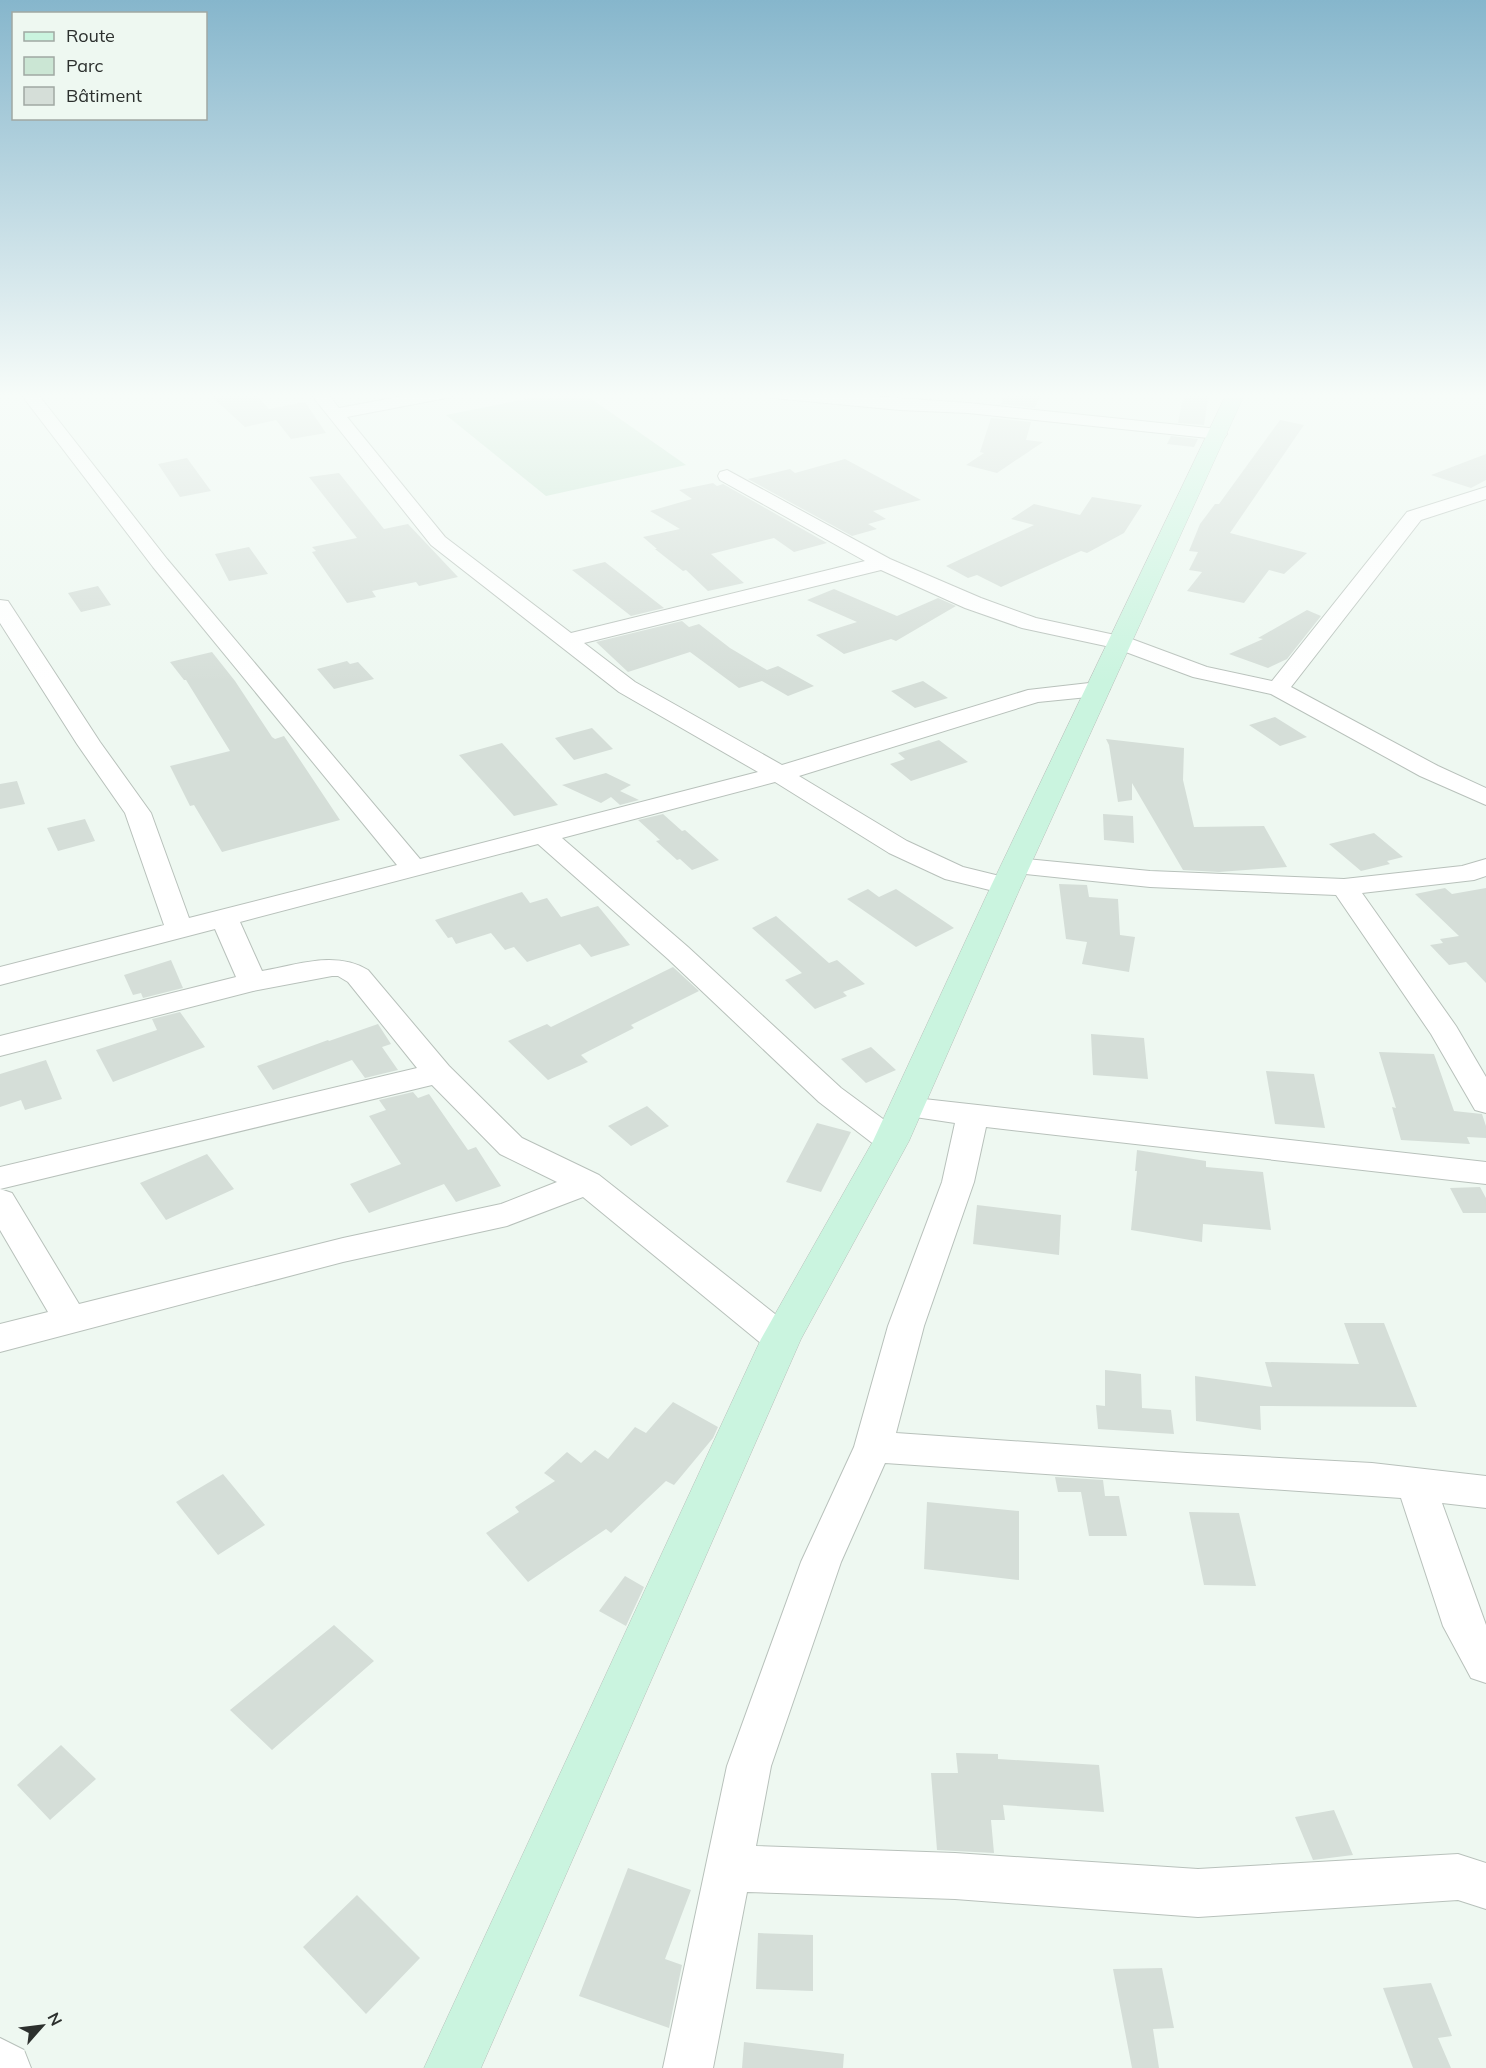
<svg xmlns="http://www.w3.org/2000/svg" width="1486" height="2068" font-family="Mulish,sans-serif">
	<rect width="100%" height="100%" fill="#eef8f1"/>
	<path fill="#cbe6d4" d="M556 393H583L686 465 546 496 446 415Z"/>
	<path fill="#d5ded8" d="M208 393H255L269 409 305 402 326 433 291 439 276 420 245 427Z
		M1006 393H1041L1035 408 1001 404Z
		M1184 393H1209L1204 425 1178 423Z
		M991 418 1031 422 1026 440 1043 442 997 473 966 465 984 453 980 452Z
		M1280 420 1304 425 1230 533 1307 553 1284 574 1269 570 1244 603 1187 591 1202 572 1189 570 1198 552 1189 551 1200 524 1215 504H1219Z
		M1171 436 1198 439 1194 447 1167 444Z
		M1486 454V480L1471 488 1431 475Z
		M187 458 211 491 180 497 158 464Z
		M845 459 921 500 873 511 886 519 868 524 877 529 852 536 748 479 790 469 795 473Z
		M339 473 384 529 408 524 458 577 419 586 416 582 372 591 376 597 347 603 312 552 316 551 312 547 357 538 309 477Z
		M713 483 717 486 723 484 827 543 794 552 774 538 711 554 744 583 708 591 686 570 683 571 655 549H657L643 537 680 529 650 511 692 499 679 490Z
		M1092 497 1142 505 1124 533 1087 553 1081 551 1001 587 977 575 968 578 946 566 1034 525 1011 519 1034 504 1080 515Z
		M249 547 268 574 229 581 215 554Z
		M605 562 664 608 631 616 572 570Z
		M98 586 111 605 81 612 68 593Z
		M834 589 897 616 938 598 956 606 896 641 891 639 844 654 816 635 857 622 807 600Z
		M1307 610 1321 616 1287 659 1268 668 1229 654 1263 639 1258 638Z
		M682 621 689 627 699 624 730 648 767 670 778 666 814 686 788 696 762 681 739 688 690 652 628 672 596 642Z
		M212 652 235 681 272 737 275 739 284 736 340 820 222 852 194 805 190 806 170 766 230 751 186 680H184L170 662Z
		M347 661 350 664 358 662 374 679 334 689 317 669Z
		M923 681 948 698 915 708 891 691Z
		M1275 717 1307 737 1280 746 1249 725Z
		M592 728 613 749 574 760 555 738Z
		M1106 739 1184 748 1183 780 1194 827 1264 826 1287 867 1219 872 1183 870 1132 783V800L1118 802 1109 745Z
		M939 740 968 762 911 781 890 764 905 759 898 753Z
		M502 743 558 805 514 816 459 755Z
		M606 773 631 785 620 791 639 800 620 805 611 797 601 803 562 785Z
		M17 781 25 804 0 809V784Z
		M663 814 682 831 685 830 719 860 692 870 680 859 677 860 656 841 660 840 638 820Z
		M1103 814 1133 816 1134 843 1104 840Z
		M85 819 95 841 58 851 47 828Z
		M1374 833 1403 857 1387 861 1390 864 1361 871 1329 844Z
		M1059 884 1087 885 1089 897 1118 899 1120 935 1135 937 1129 972 1082 964 1087 942 1066 939Z
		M1445 888 1452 894 1486 888V983L1466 962 1449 965 1430 945 1443 943 1440 939 1459 936 1415 894Z
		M868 889 879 897 896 889 954 928 916 947 847 899Z
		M522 892 530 903 547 898 561 917 598 906 630 945 591 957 580 944 527 962 514 947 505 950 491 933 456 944 452 937 448 938 435 920Z
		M776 916 829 963 837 960 865 984 843 992 847 996 815 1009 785 980 802 973 752 928Z
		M171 960 183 988 143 998 141 993 133 995 124 975Z
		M673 967 699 991 631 1025 634 1028 581 1055 588 1062 548 1080 508 1041 547 1024 551 1027Z
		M180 1012 205 1047 113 1082 96 1050 157 1030 152 1019Z
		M378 1024 391 1044 382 1047 398 1070 365 1078 352 1060 273 1090 257 1066 328 1040 329 1041Z
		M1091 1034 1144 1038 1148 1079 1093 1075Z
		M871 1047 896 1070 866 1083 841 1059Z
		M1379 1052 1434 1054 1454 1111 1482 1114 1486 1126V1138L1467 1137 1470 1144 1401 1140 1392 1107 1396 1108Z
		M46 1060 62 1099 25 1110 21 1100 0 1107V1074Z
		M1266 1071 1314 1074 1325 1128 1275 1124Z
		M413 1092 418 1098 429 1094 468 1150 476 1147 501 1186 456 1202 444 1184 369 1213 350 1184 401 1164 369 1116 386 1110 379 1100Z
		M647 1106 669 1126 631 1146 608 1126Z
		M817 1123 851 1132 821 1192 786 1182Z
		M1137 1150 1206 1161V1167L1263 1172 1271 1230 1203 1224 1202 1242 1131 1230 1137 1171H1135Z
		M207 1154 234 1189 166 1220 140 1183Z
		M1480 1187 1486 1198V1213H1463L1450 1188Z
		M977 1205 1061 1215 1059 1255 973 1244Z
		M1344 1323H1384L1417 1407 1260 1406 1261 1430 1196 1421 1195 1376 1272 1387 1265 1362 1359 1364Z
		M1105 1370 1141 1374 1142 1408 1171 1410 1174 1434 1098 1429 1096 1405 1105 1406Z
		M673 1402 718 1427 713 1438 674 1485 666 1481 611 1533 606 1529 528 1582 486 1533 519 1512 515 1507 555 1481 544 1473 567 1452 581 1463 595 1450 608 1459 635 1427 646 1433Z
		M223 1474 265 1525 218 1555 176 1502Z
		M1055 1477 1103 1480 1105 1496H1119L1127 1536H1089L1081 1492H1058Z
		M927 1502 1019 1511V1580L924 1569Z
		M1189 1512 1239 1513 1256 1586 1204 1585Z
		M625 1576 644 1587 626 1626 599 1611Z
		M334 1625 374 1661 272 1750 230 1710Z
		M61 1745 96 1779 50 1820 17 1785Z
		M956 1753 998 1754V1759L1099 1765 1104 1812 1003 1805 1005 1820H991L994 1853 937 1850 931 1773H958Z
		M1334 1810 1353 1855 1313 1860 1295 1817Z
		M628 1868 691 1890 665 1959 682 1965 669 2028 579 1996Z
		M357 1895 420 1958 366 2014 303 1947Z
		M758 1933 813 1935V1991L756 1989Z
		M1162 1968 1174 2028 1153 2029 1159 2068H1132L1113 1969Z
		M1431 1983 1452 2036 1438 2038 1451 2068H1413L1383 1988Z
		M744 2042 844 2054 843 2068H742Z"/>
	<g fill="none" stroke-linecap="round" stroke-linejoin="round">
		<defs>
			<path id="street" d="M20 393H37L167 559 420 859 758 772 619 692 431 545 310 393H327L339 408 419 393H454L452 397 446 398 347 417 445 537 571 633 865 561 720 480 718 476 720 472 727 470 890 559 981 598 1036 618 1129 638 1207 667 1272 681 1407 512 1486 487V499L1421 520 1291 687 1438 766 1486 788V805L1420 776 1271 694 1193 677 1115 648 1022 628 965 608 881 570 584 643 635 682 782 765 1028 690 1098 682 1106 684 1110 689 1106 694 1098 696 1038 702 799 776 907 841 963 867 1016 880 1020 886 1016 892 1006 894 945 879 889 853 775 782 562 838 688 947 841 1088 902 1133 907 1141 902 1149 891 1152 880 1149 819 1102 668 959 538 844 240 922 262 971C297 965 335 950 368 970L449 1066 522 1138 599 1175 794 1329 799 1339 794 1349 781 1353 768 1349 583 1197 507 1226 343 1262 0 1352V1324L48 1312 0 1230V1167L417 1068 348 982 338 976H332L253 991 0 1056V1036L236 977 215 929 0 985V967L164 925 125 813 77 744 0 623V600L8 601 100 742 151 813 189 918 397 865 153 567ZM432 1085 500 1154 557 1182 501 1204 343 1238 79 1304 12 1193 0 1189Z
				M764 393H827L968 403 1218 429 1224 430 1227 434 1224 438 1218 439 968 413 900 410 773 398 767 397Z
				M1016 858 1150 871 1344 879 1462 866 1486 859V876L1474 880 1362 893 1456 1026 1486 1077V1113L1475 1110 1431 1034 1336 895 1150 887 1007 872 1003 866 1007 860Z
				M906 1097 1486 1162V1184L986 1127 974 1182 924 1326 896 1433 1187 1453 1372 1463 1486 1476V1508L1442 1503 1486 1625V1683L1471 1678 1443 1626 1401 1498 885 1463 841 1562 771 1766 756 1846 955 1853 1198 1869 1458 1854 1486 1863V1909L1458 1900 1198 1917 955 1899 747 1892 713 2068H663L727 1766 801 1562 854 1447 888 1326 942 1182 955 1123 895 1114 890 1107 895 1100Z
				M0 2038 24 2050 31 2068H0Z"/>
			<path id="secondary" d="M1227 393H1245L1021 886 909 1141 801 1339 481 2068H424L761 1339 873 1141 991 886Z"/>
		</defs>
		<use href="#street" stroke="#b8c1bb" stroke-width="2"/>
		<use href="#secondary" stroke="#b8c1bb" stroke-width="1"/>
		<use href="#street" fill="#fff" fill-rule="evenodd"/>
		<use href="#secondary" fill="#caf4df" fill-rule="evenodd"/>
	</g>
	<linearGradient id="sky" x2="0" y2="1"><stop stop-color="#86b6cc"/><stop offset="0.58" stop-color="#f7fcf9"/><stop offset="1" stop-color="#f7fcf9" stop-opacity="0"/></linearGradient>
	<rect width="1486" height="682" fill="url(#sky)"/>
	<rect x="12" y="12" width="195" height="108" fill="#eef8f1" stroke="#a0a8a3" stroke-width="1.5"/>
	<rect x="24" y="32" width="30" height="9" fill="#caf4df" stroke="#a0a8a3" stroke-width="1.5"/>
	<text x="66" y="42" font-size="18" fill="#2c302e">Route</text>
	<rect x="24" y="57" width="30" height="18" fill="#cbe6d4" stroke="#a0a8a3" stroke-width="1.5"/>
	<text x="66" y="72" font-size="18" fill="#2c302e">Parc</text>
	<rect x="24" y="87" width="30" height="18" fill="#d5ded8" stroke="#a0a8a3" stroke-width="1.5"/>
	<text x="66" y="102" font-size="18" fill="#2c302e">Bâtiment</text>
	<g transform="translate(42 2026) rotate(62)" stroke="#eef8f1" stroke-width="4.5" paint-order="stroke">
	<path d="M0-4.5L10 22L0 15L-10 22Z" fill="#2c302e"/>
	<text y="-9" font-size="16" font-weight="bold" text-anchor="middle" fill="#2c302e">N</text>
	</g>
</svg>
